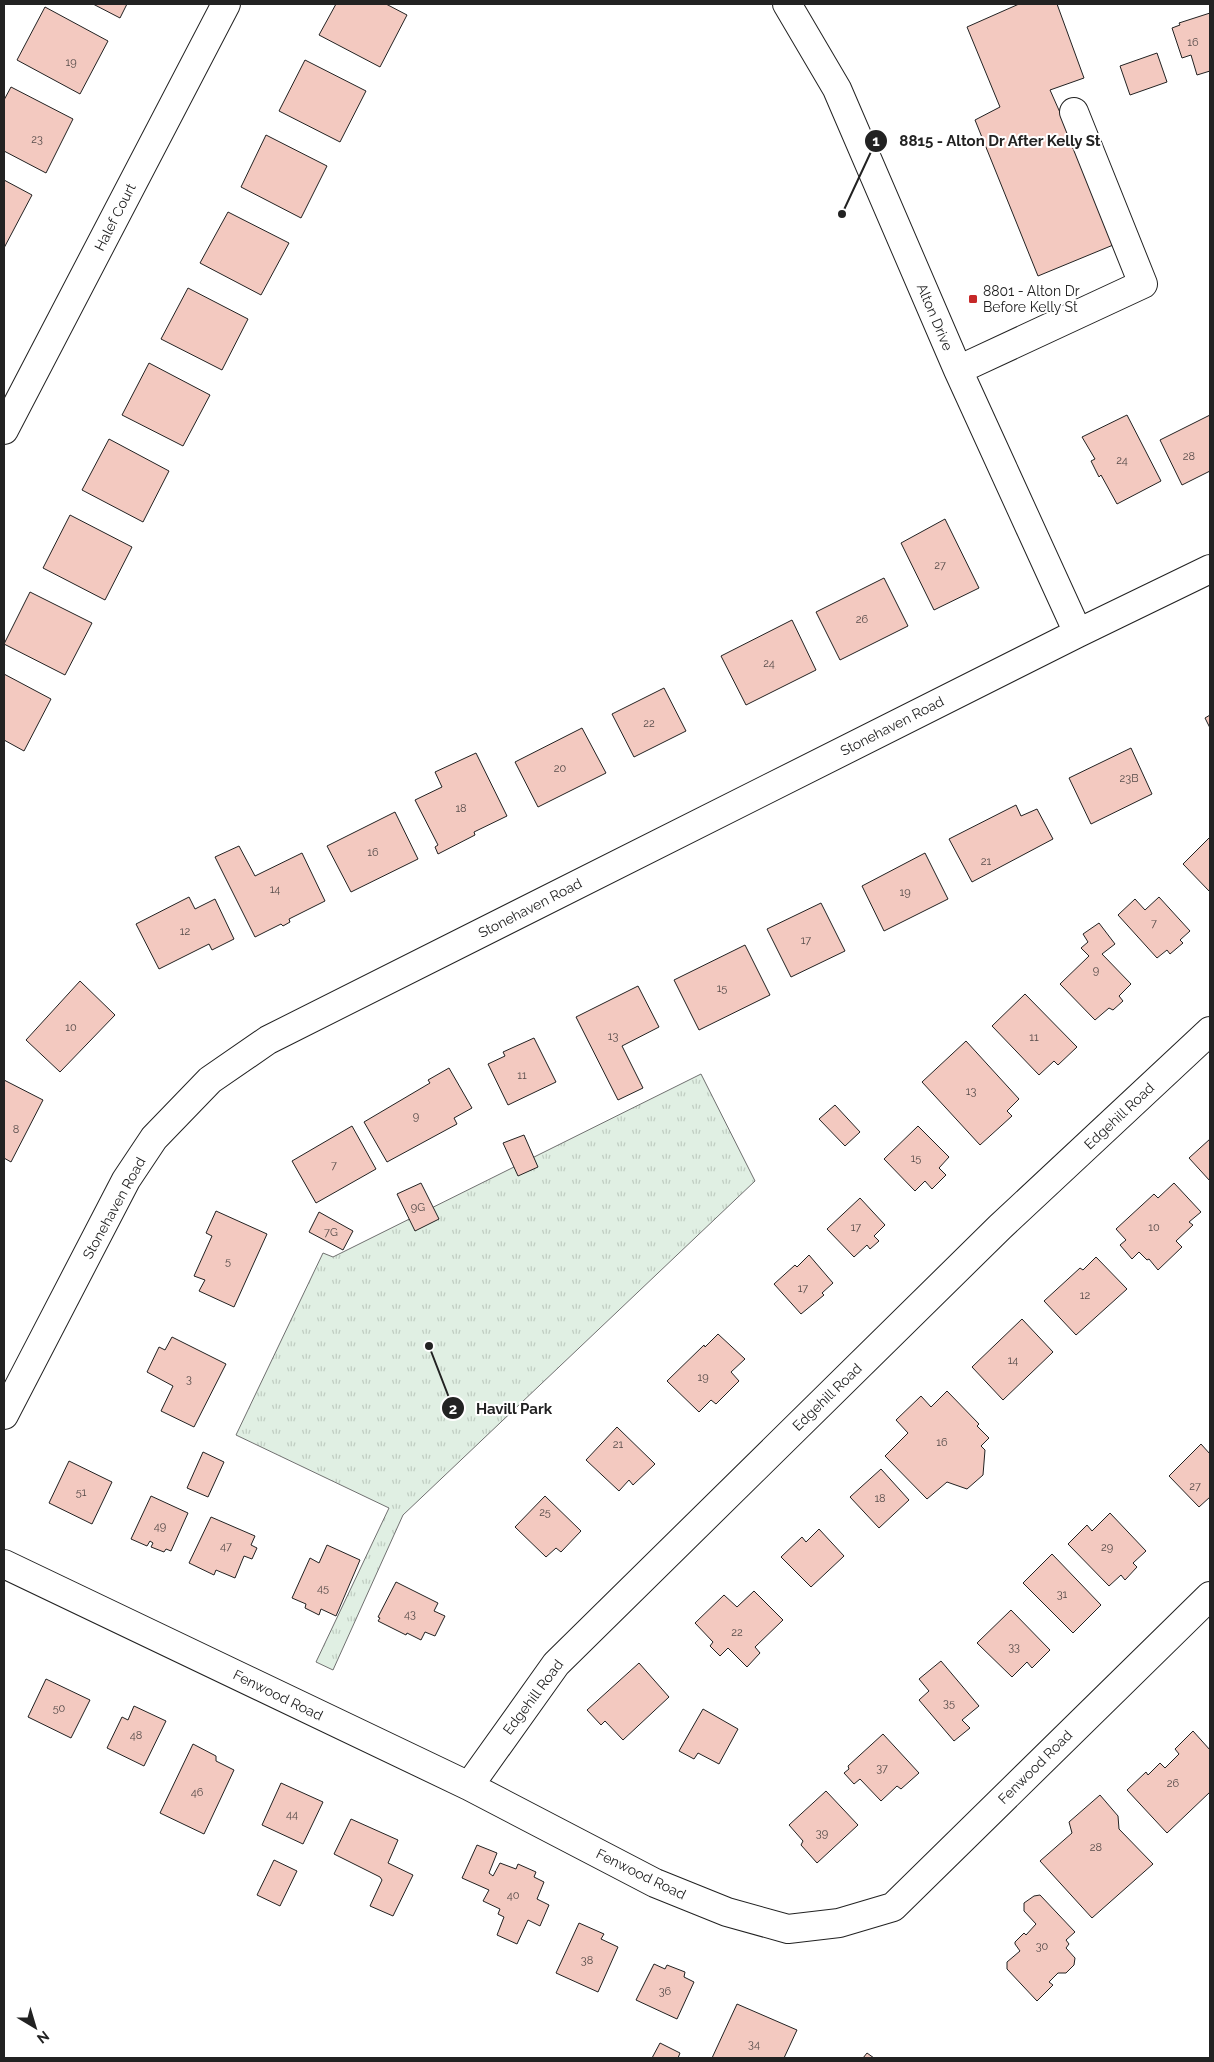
<svg xmlns="http://www.w3.org/2000/svg" width="1214" height="2062" font-family="Raleway,sans-serif">
	<defs>
		<pattern id="park-tufts" width="24" height="20" patternUnits="userSpaceOnUse" patternTransform="scale(1.25)"><rect width="24" height="20" fill="#e0efe3"/><path d="M3 7l-1-3M5 7V3M7 7l1-3M15 17l-1-3M17 17v-4M19 17l1-3" fill="none" stroke="#c0cdc2"/></pattern>
	</defs>
	<rect width="100%" height="100%" fill="#fff"/>
	<path fill="url(#park-tufts)" stroke="#6f6f6f" d="M701 1074 755 1181 403 1515 333 1670 316 1662 389 1508 236 1435 323 1253 333 1257Z"/>
	<path fill="#f3c9c0" stroke="#222" d="M93 4H127L120 18Z
		M336 4H386L407 15 380 67 319 35Z
		M1019 4H1057L1084 78 1050 90 1118 243 1038 276 975 120 1000 107 967 27Z
		M45 7 108 41 80 94 17 60Z
		M1210 13V71L1197 75 1191 55 1182 58 1172 28 1180 25 1179 23Z
		M1157 53 1167 82 1130 95 1120 66Z
		M305 60 366 91 340 142 279 111Z
		M11 87 73 119 46 173 4 151V100Z
		M266 135 327 166 301 218 241 187Z
		M4 180 32 195 4 248Z
		M228 212 289 243 261 295 200 263Z
		M188 288 248 319 222 370 161 339Z
		M149 363 210 395 183 446 122 415Z
		M1127 415 1161 481 1117 504 1101 475 1099 477 1091 461 1095 459 1082 437Z
		M1210 415V471L1182 485 1160 440Z
		M109 439 169 471 143 522 82 490Z
		M70 515 132 547 105 600 43 568Z
		M945 519 979 588 934 610 901 543Z
		M884 578 908 626 840 660 816 612Z
		M30 592 92 623 65 675 4 644Z
		M792 620 816 670 746 705 721 656Z
		M4 674 51 699 24 751 4 740Z
		M664 688 686 731 634 757 612 714Z
		M1210 715V728L1205 718Z
		M582 728 606 773 538 807 515 762Z
		M1131 748 1152 794 1091 824 1069 778Z
		M476 753 507 816 474 832 475 835 438 854 435 847 438 845 415 800 442 787 435 772Z
		M1016 805 1021 816 1037 809 1053 839 972 882 949 839Z
		M395 812 418 859 351 892 327 846Z
		M1210 837V892L1183 864Z
		M239 846 255 876 302 853 325 901 289 919 290 922 283 926 281 924 255 937 215 857Z
		M925 853 948 899 884 931 862 886Z
		M189 897 195 909 215 899 234 939 212 950 209 944 159 969 136 924Z
		M1159 897 1190 931 1180 940 1183 943 1170 954 1167 950 1157 958 1118 915 1135 899 1145 910Z
		M821 903 845 951 791 977 767 929Z
		M1099 923 1115 944 1102 954 1131 984 1119 996 1123 1001 1113 1010 1109 1008 1095 1020 1060 984 1089 956 1081 948 1088 942 1083 934Z
		M745 945 770 995 699 1030 674 980Z
		M80 981 115 1015 60 1072 26 1040Z
		M638 986 659 1027 622 1046 643 1088 618 1100 576 1017Z
		M1025 994 1077 1047 1058 1065 1054 1061 1039 1075 992 1026Z
		M534 1038 556 1082 508 1105 488 1064 505 1056 503 1052Z
		M966 1041 1019 1099 1007 1111 1012 1116 980 1145 922 1082Z
		M449 1068 472 1108 454 1118 457 1124 387 1162 364 1122 430 1083 428 1080Z
		M4 1080 43 1100 11 1162 4 1158Z
		M835 1105 860 1132 845 1146 819 1119Z
		M352 1126 376 1169 316 1203 292 1161Z
		M918 1126 949 1157 939 1168 946 1175 932 1189 925 1181 915 1191 884 1159Z
		M524 1135 538 1167 518 1176 503 1143Z
		M1210 1139V1181L1189 1158Z
		M421 1183 439 1219 415 1231 397 1194Z
		M1174 1183 1201 1212 1189 1222 1193 1225 1176 1241 1182 1247 1158 1270 1149 1259 1147 1260 1139 1252 1132 1259 1120 1245 1126 1240 1116 1229 1154 1194 1158 1198Z
		M860 1198 885 1225 874 1236 879 1241 870 1249 867 1245 854 1257 827 1229Z
		M216 1211 267 1234 234 1307 199 1291 205 1280 194 1276 212 1236 206 1233Z
		M319 1212 353 1231 343 1250 309 1232Z
		M809 1255 833 1283 822 1293 824 1295 801 1314 774 1284 795 1265 797 1267Z
		M1096 1257 1127 1289 1076 1335 1044 1301 1080 1268 1083 1270Z
		M1022 1319 1053 1352 1003 1400 972 1367Z
		M718 1334 745 1359 731 1372 739 1381 716 1404 711 1400 699 1412 667 1381 704 1345 705 1347Z
		M172 1337 226 1364 194 1427 161 1411 173 1386 147 1372 159 1347 165 1350Z
		M947 1391 979 1424 977 1426 989 1438 981 1446 985 1450 983 1475 967 1489 947 1482 927 1499 885 1456 908 1433 896 1420 921 1396 931 1407Z
		M617 1427 655 1464 633 1485 629 1480 619 1491 586 1460Z
		M1201 1444 1210 1454V1497L1199 1507 1169 1476Z
		M203 1452 224 1462 208 1497 187 1488Z
		M69 1461 112 1482 92 1524 49 1503Z
		M881 1469 909 1500 879 1528 850 1497Z
		M151 1496 188 1513 171 1551 166 1549 164 1552 151 1547 153 1543 150 1541 147 1546 131 1539Z
		M545 1496 581 1531 561 1552 556 1548 546 1557 515 1527Z
		M1110 1513 1146 1551 1133 1563 1137 1567 1125 1580 1121 1575 1109 1586 1068 1544 1087 1525 1092 1531Z
		M211 1517 255 1536 251 1545 257 1548 252 1559 244 1556 235 1578 216 1570 214 1575 189 1563Z
		M819 1529 844 1556 811 1587 781 1557 802 1537 806 1542Z
		M327 1545 360 1560 336 1616 321 1609 319 1615 305 1608 306 1604 292 1598 310 1558 319 1563Z
		M1052 1554 1101 1605 1073 1633 1023 1583Z
		M396 1582 438 1603 434 1611 445 1616 435 1636 425 1632 421 1640 407 1633 406 1635 378 1621 380 1618 378 1617Z
		M754 1591 783 1620 755 1647 760 1653 747 1667 728 1648 720 1656 710 1646 713 1642 695 1623 724 1595 737 1607Z
		M1011 1610 1050 1650 1032 1668 1027 1662 1012 1677 977 1643Z
		M941 1661 979 1706 962 1720 970 1728 954 1741 919 1700 929 1691 919 1679Z
		M639 1663 669 1697 623 1740 605 1721 601 1725 587 1710Z
		M46 1679 90 1700 71 1738 28 1717Z
		M134 1706 166 1721 144 1766 107 1748 122 1717 128 1720Z
		M703 1709 738 1729 719 1764 698 1753 694 1759 679 1751Z
		M1193 1731 1210 1750V1792L1167 1833 1127 1790 1146 1772 1148 1775 1160 1763 1165 1768 1179 1754 1175 1749Z
		M883 1734 919 1773 901 1789 897 1786 881 1801 860 1779 854 1784 844 1773 849 1769 848 1766Z
		M193 1744 216 1756V1761L234 1770 204 1834 160 1813Z
		M281 1783 323 1802 303 1844 262 1825Z
		M826 1791 858 1825 817 1863 801 1845 803 1841 789 1825Z
		M1100 1795 1118 1816 1119 1829 1153 1864 1092 1918 1040 1861 1072 1833 1069 1822Z
		M351 1819 398 1840 388 1863 413 1875 393 1916 370 1906 382 1880 380 1877 334 1854Z
		M477 1845 497 1853 489 1873 493 1876 500 1863 516 1869 518 1864 536 1872 534 1877 544 1882 537 1899 549 1905 540 1926 528 1920 517 1944 497 1935 504 1917 498 1914 500 1909 483 1901 489 1890 462 1878Z
		M274 1860 297 1871 280 1906 257 1895Z
		M1040 1895 1075 1932 1066 1940 1069 1944 1066 1948 1075 1958 1074 1965 1066 1973H1058L1049 1982 1053 1985 1037 2001 1007 1969V1962L1020 1951 1015 1944V1942L1024 1933 1026 1935 1036 1924 1024 1911V1903L1034 1896Z
		M579 1923 604 1934 601 1939 618 1947 598 1992 556 1973Z
		M654 1964 665 1969 667 1965 685 1972 684 1977 694 1982 677 2019 636 2000Z
		M737 2004 797 2030 784 2058H712Z
		M660 2043 680 2053 678 2058H652Z
		M867 2053 874 2058H863Z"/>
	<g fill="none" stroke-linecap="round" stroke-linejoin="round">
		<defs>
			<path id="minor" d="M787 4 837 89 958 370 1078 633
				M958 370 1143 284 1074 112
				M4 430 226 4
				M4 1415 126 1180 154 1138 210 1080 268 1040 1078 633 1210 569
				M4 1564 469 1786 655 1883 727 1912 788 1929 839 1923 893 1907 1210 1596
				M469 1786 556 1664 1000 1227 1210 1031"/>
		</defs>
		<use href="#minor" stroke="#222" stroke-width="30"/>
		<use href="#minor" stroke="#fff" stroke-width="28"/>
	</g>
	<rect fill="#c62828" stroke="#fff" stroke-width="2" x="968" y="294" width="10" height="10" rx="2.5"/>
	<g text-anchor="middle" stroke-width="4" stroke-linejoin="round" paint-order="stroke">
		<g font-size="11" fill="#564c4a">
			<text x="1193" y="46">16</text>
			<text x="71" y="66">19</text>
			<text x="37" y="143">23</text>
			<text x="1189" y="460">28</text>
			<text x="1122" y="464">24</text>
			<text x="940" y="569">27</text>
			<text x="862" y="623">26</text>
			<text x="769" y="667">24</text>
			<text x="649" y="727">22</text>
			<text x="560" y="772">20</text>
			<text x="1129" y="782">23B</text>
			<text x="461" y="812">18</text>
			<text x="373" y="856">16</text>
			<text x="986" y="865">21</text>
			<text x="275" y="893">14</text>
			<text x="905" y="896">19</text>
			<text x="1154" y="927">7</text>
			<text x="185" y="935">12</text>
			<text x="806" y="944">17</text>
			<text x="1096" y="974">9</text>
			<text x="722" y="992">15</text>
			<text x="71" y="1031">10</text>
			<text x="613" y="1040">13</text>
			<text x="1034" y="1041">11</text>
			<text x="522" y="1079">11</text>
			<text x="971" y="1095">13</text>
			<text x="416" y="1120">9</text>
			<text x="16" y="1133">8</text>
			<text x="916" y="1162">15</text>
			<text x="334" y="1169">7</text>
			<text x="418" y="1211">9G</text>
			<text x="856" y="1231">17</text>
			<text x="1154" y="1231">10</text>
			<text x="331" y="1236">7G</text>
			<text x="228" y="1265">5</text>
			<text x="803" y="1292">17</text>
			<text x="1085" y="1299">12</text>
			<text x="1013" y="1364">14</text>
			<text x="703" y="1381">19</text>
			<text x="189" y="1383">3</text>
			<text x="942" y="1446">16</text>
			<text x="618" y="1448">21</text>
			<text x="1195" y="1490">27</text>
			<text x="81" y="1496">51</text>
			<text x="880" y="1502">18</text>
			<text x="545" y="1516">25</text>
			<text x="160" y="1530">49</text>
			<text x="226" y="1550">47</text>
			<text x="1107" y="1551">29</text>
			<text x="323" y="1592">45</text>
			<text x="1062" y="1598">31</text>
			<text x="410" y="1618">43</text>
			<text x="737" y="1636">22</text>
			<text x="1014" y="1651">33</text>
			<text x="949" y="1707">35</text>
			<text x="59" y="1712">50</text>
			<text x="136" y="1739">48</text>
			<text x="882" y="1772">37</text>
			<text x="1173" y="1787">26</text>
			<text x="197" y="1796">46</text>
			<text x="292" y="1818">44</text>
			<text x="822" y="1837">39</text>
			<text x="1096" y="1851">28</text>
			<text x="513" y="1899">40</text>
			<text x="1042" y="1950">30</text>
			<text x="587" y="1964">38</text>
			<text x="665" y="1995">36</text>
			<text x="754" y="2048">34</text>
		</g>
		<g font-size="14" fill="#222" stroke="#fff">
			<text transform="translate(115 217) rotate(-63)" y="5">Halef Court</text>
			<text transform="translate(935 317) rotate(67)" y="5">Alton Drive</text>
			<text transform="translate(892 726) rotate(-27)" y="5">Stonehaven Road</text>
			<text transform="translate(530 908) rotate(-27)" y="5">Stonehaven Road</text>
			<text transform="translate(1119 1116) rotate(-43)" y="5">Edgehill Road</text>
			<text transform="translate(114 1208) rotate(-61)" y="5">Stonehaven Road</text>
			<text transform="translate(827 1397) rotate(-44)" y="5">Edgehill Road</text>
			<text transform="translate(278 1695) rotate(26)" y="5">Fenwood Road</text>
			<text transform="translate(533 1697) rotate(-53)" y="5">Edgehill Road</text>
			<text transform="translate(1035 1767) rotate(-45)" y="5">Fenwood Road</text>
			<text transform="translate(641 1874) rotate(26)" y="5">Fenwood Road</text>
		</g>
		<g font-size="14" fill="#222" stroke="#fff" text-anchor="start">
			<text x="983" y="296">8801 - Alton Dr<tspan x="983" dy="16">Before Kelly St</tspan></text>
		</g>
	</g>
	<path fill="none" stroke="#222" stroke-width="2" d="M842 214L876 141M429 1346L453 1408"/>
	<g fill="#222" stroke="#fff" stroke-width="2">
		<circle cx="842" cy="214" r="5"/>
		<circle cx="429" cy="1346" r="5"/>
		<circle cx="876" cy="141" r="12"/>
		<circle cx="453" cy="1408" r="12"/>
	</g>
	<g font-size="15" text-anchor="middle" font-weight="bold" fill="#fff">
		<text x="876" y="146">1</text>
		<text x="453" y="1414">2</text>
	</g>
	<g font-size="15" text-anchor="middle" font-weight="bold" fill="#222" stroke="#fff" stroke-width="4" stroke-linejoin="round" paint-order="stroke">
		<text x="1000" y="146">8815 - Alton Dr After Kelly St</text>
		<text x="514" y="1414">Havill Park</text>
	</g>
	<rect width="1214" height="2062" fill="none" stroke="#222222" stroke-width="10"/>
	<g transform="translate(35 2027) rotate(142)" stroke="#ffffff" stroke-width="4" paint-order="stroke">
	<path d="M0-4L9 19L0 12L-9 19Z" fill="#222222"/>
	<text y="-8" font-size="14" font-weight="bold" text-anchor="middle" fill="#222222">N</text>
	</g>
</svg>
